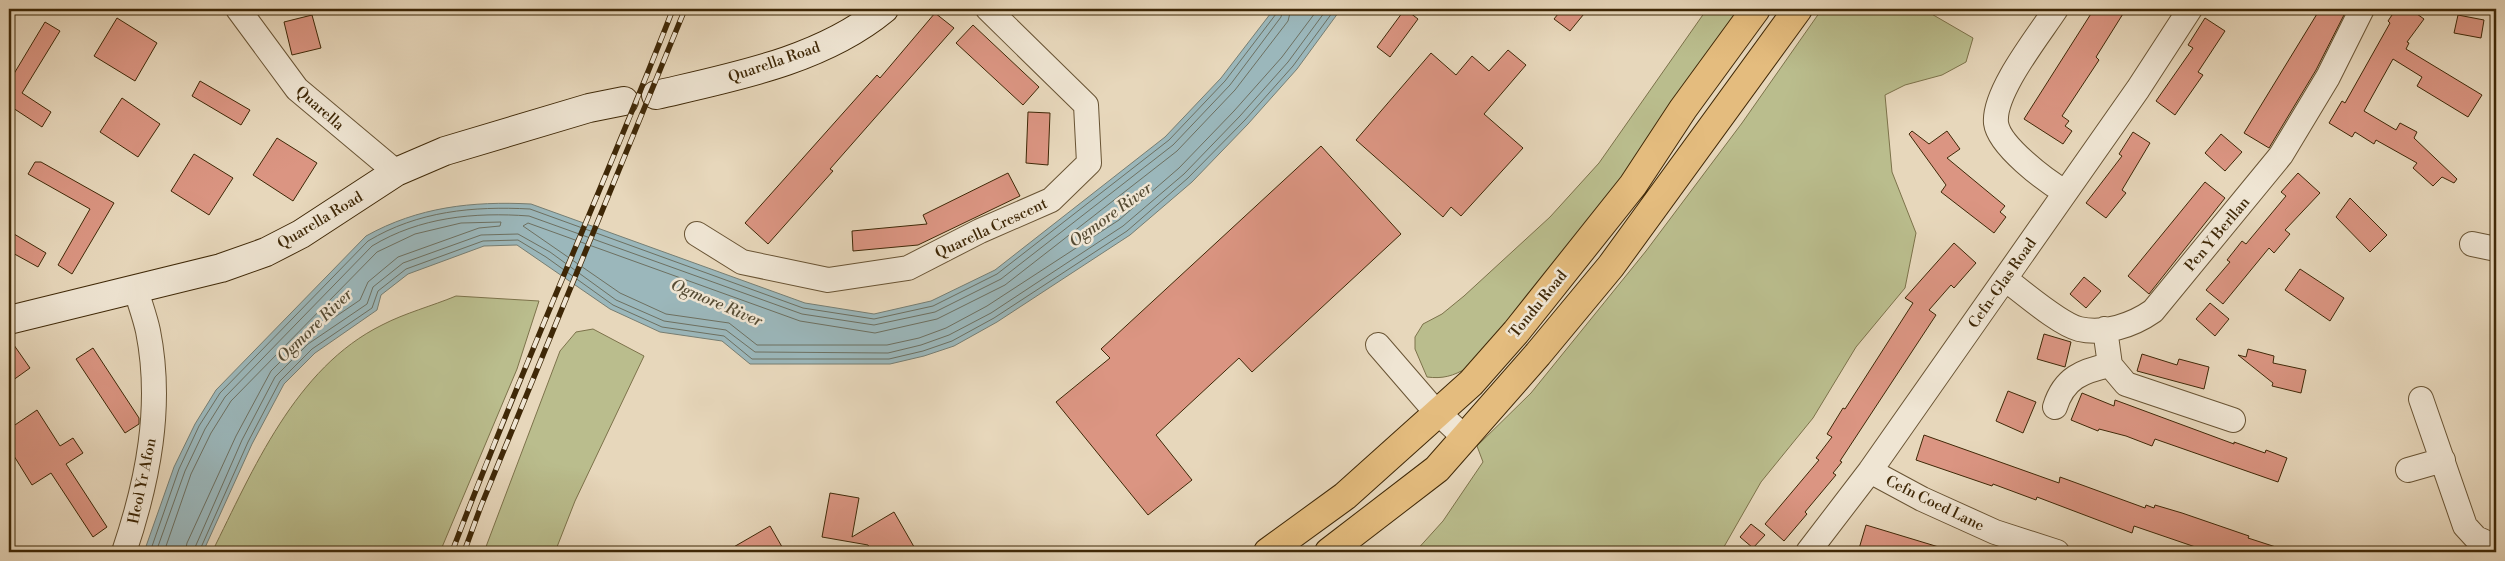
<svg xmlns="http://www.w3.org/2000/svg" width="2505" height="561" font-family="'Libre Bodoni',serif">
	<rect width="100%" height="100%" fill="#e7d7bb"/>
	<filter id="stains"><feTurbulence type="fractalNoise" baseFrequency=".004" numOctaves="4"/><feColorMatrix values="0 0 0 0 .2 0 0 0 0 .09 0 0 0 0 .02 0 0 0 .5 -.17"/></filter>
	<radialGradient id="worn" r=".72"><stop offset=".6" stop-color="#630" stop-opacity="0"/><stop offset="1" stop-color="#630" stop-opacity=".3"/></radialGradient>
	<path fill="#babd8d" stroke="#7c724a" d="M1707 9H1743L1621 178 1524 307 1467 368C1453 376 1443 379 1427 377L1415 349V337L1423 324 1442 314 1464 296 1550 217 1599 163Z
		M1822 9H1923L1973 38 1966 62 1942 75 1905 85 1885 95 1892 172 1916 233 1905 288 1856 347 1813 418 1761 482 1721 552H1415L1443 521 1483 462 1477 446 1531 393 1646 251 1742 123Z
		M456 296 539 301 517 369 440 552H212C253 470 295 368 382 325 405 313 432 306 456 296Z
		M593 329 644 356 575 501 555 552H484L560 351 576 332Z"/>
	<path fill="#9bb7bb" stroke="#767e73" d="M1274 9H1341L1297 69 1248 124 1192 182 1130 235 997 322 954 346 924 356 890 364H750L722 341 660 332 610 309 517 245 484 246 408 274 381 295 377 310 315 353 284 384 252 444 203 552H144L174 467 195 424 216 390 366 236C418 207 472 201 531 204L805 303 874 314 931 301 995 270 1165 137 1221 78Z"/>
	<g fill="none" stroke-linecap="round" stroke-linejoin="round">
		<path stroke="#6d7061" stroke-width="1" d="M1291 9 1288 21 1235 90 1177 151 1005 285 937 319 875 333 800 321 528 223 523 226 620 293 666 314 729 323 757 345H887L919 338 946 328 987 306 1119 220 1179 168 1234 111 1282 57 1318 9
			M150 552 179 469 199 426 220 393 368 241C418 211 473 206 530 209L803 308 874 319 933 306 997 274 1169 140 1225 81 1276 14 1277 9
			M156 552 185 471 205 429 225 397 372 246C420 217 474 212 529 216L802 314 874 325 935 312 1001 279 1173 145 1230 85 1281 17 1283 9
			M164 552 191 474 211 433 231 401 377 252 415 234 461 223 501 222 500 226 479 228 398 257 368 282 360 300 304 338 271 371 236 436 187 543 185 552
			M193 552 242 440 275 377 308 344 367 304 373 287 403 263 481 235 518 234 550 252 616 300 664 321 726 330 755 352 888 353 921 345 949 335 991 313 1123 226 1184 174 1240 116 1288 62 1327 9
			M199 552 248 442 280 381 312 349 372 308 378 291 406 269 483 241 518 240 546 257 613 305 662 327 724 336 752 359H889L923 351 952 341 994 318 1127 231 1188 178 1245 120 1293 66 1335 9"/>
	</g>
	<path fill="#db9582" stroke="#3f2807" d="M1405 9 1418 19 1390 57 1377 47Z
		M1562 9H1588L1570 31 1554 19Z
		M2094 9H2126L2096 57 2099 60 2062 116 2069 121 2065 126 2072 131 2063 144 2024 119Z
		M2320 9H2347L2316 70 2269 148 2244 133Z
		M2396 9H2410L2424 19 2407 42 2409 43 2406 49 2482 95 2468 117 2417 86 2422 77 2393 59 2364 111 2396 130 2400 123 2417 132 2414 138 2457 179 2454 183 2442 177 2433 186 2413 168 2417 163 2376 140 2374 144 2355 132 2352 137 2329 123 2342 101 2345 103 2390 23 2388 21Z
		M935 13 954 28 830 169 833 171 768 244 745 223 877 75 880 78Z
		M312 15 321 48 292 55 284 22Z
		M2458 15 2484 20 2481 38 2454 33Z
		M117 18 157 43 135 81 94 56Z
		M2205 18 2225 31 2198 72 2203 75 2175 115 2156 101 2193 48 2188 45Z
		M45 22 60 31 22 93 51 112 42 127 13 108 9 116V82Z
		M973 25 1039 87 1023 105 956 43Z
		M1508 50 1526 65 1484 114 1523 148 1461 216 1451 207 1443 217 1356 140 1431 53 1456 75 1472 56 1489 71Z
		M200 81 250 110 241 125 192 96Z
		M122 98 160 124 138 157 100 132Z
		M1028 112 1050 113 1048 165 1026 163Z
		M1912 131 1929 144 1947 131 1960 149 1947 158 2005 206 2000 212 2006 217 1994 233 1941 192 1946 185 1909 134Z
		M2133 132 2150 143 2122 190 2126 193 2106 218 2086 203 2122 156 2119 154Z
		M2221 134 2242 152 2225 171 2205 153Z
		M277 138 317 163 293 201 253 175Z
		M1321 146 1401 234 1252 372 1239 358 1156 435 1192 480 1148 515 1056 402 1110 358 1101 349Z
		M194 154 233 178 209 215 171 191Z
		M35 162H41L114 203 72 274 58 265 90 209 28 174Z
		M1008 173 1020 196 918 245 853 251 852 231 927 224 923 215Z
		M2298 173 2320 193 2285 230 2290 234 2274 253 2269 248 2223 304 2206 290 2230 262 2227 260 2242 241 2246 244 2286 196 2281 192Z
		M2205 182 2225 198 2149 294 2128 276Z
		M2350 198 2387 235 2370 252 2336 217Z
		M9 231 46 253 38 267 9 251Z
		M1954 243 1976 263 1954 288 1951 285 1929 310 1936 315 1840 461 1842 462 1833 473 1836 475 1805 512 1807 514 1784 541 1765 524 1819 460 1816 458 1832 437 1827 434 1843 408 1845 409 1913 303 1905 298Z
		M2300 269 2344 298 2330 321 2285 290Z
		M2084 277 2101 291 2086 308 2070 294Z
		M2210 303 2229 319 2215 336 2196 319Z
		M2044 334 2071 342 2065 367 2037 359Z
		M9 338 30 368 9 383Z
		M93 348 139 418V424L125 433 76 359Z
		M2248 349 2274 356 2273 363 2306 370 2301 393 2272 386 2273 383 2238 355 2246 357Z
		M2142 354 2177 365 2179 359 2209 367 2204 389 2137 371Z
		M2008 391 2036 402 2023 433 1996 421Z
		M2082 393 2114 406 2115 400 2234 444V442L2265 453 2266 450 2287 458 2278 482 2155 439 2152 446 2126 436 2099 429 2098 431 2071 420Z
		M37 410 60 446 73 438 83 453 66 464 107 527 93 537 51 473 32 485 9 448V429Z
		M1924 435 2059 483 2060 477 2145 508 2146 505 2154 508 2155 505 2182 513 2249 536 2248 538 2282 549V552H2210L2134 526 2132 533 2037 497 2036 500 1993 484 1992 486 1916 460Z
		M830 493 859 498 852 537 894 512 917 552H872L868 545 822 537Z
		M1751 524 1765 535 1753 548 1740 537Z
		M1866 525 1942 548V552H1858Z
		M770 526 785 552H725Z"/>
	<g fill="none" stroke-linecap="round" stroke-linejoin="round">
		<defs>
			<path id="street" d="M238 9 297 89 396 172
				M2056 9C2039 35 1993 92 1996 123 1999 146 2046 181 2065 192
				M697 234 742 262 828 280 908 268 980 231 1051 200 1089 163 1086 105 988 9
				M2472 244 2496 249
				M2005 279C2023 292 2059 324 2079 329 2104 335 2133 325 2153 311L2281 155 2328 77 2362 9
				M2105 329 2110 365 2126 384 2233 420
				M1378 345 1429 404 1465 438
				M2421 399 2465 526 2476 538 2496 547
				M2055 407C2064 378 2082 371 2110 365
				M2408 470 2443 460
				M1870 471 1922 499 1995 532 2057 552
				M124 552C148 481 163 406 148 331 145 317 140 304 136 290
				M1808 552 1870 471 2138 89 2190 9"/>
			<path id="secondary" d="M656 95C733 77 821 61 884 9
				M9 320 221 268 266 252 301 234 396 172 445 151 589 108 624 101"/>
			<path id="primary" d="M1268 552 1345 496 1471 383 1516 332 1633 185 1683 109 1756 9
				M1329 552 1437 469 1538 354 1611 266 1798 9"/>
		</defs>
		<use href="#street" stroke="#695434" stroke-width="26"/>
		<use href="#secondary" stroke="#3f2807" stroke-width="30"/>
		<use href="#primary" stroke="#3f2807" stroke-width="30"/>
		<use href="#street" stroke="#efe5d3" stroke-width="24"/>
		<use href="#secondary" stroke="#efe5d3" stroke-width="28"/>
		<use href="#primary" stroke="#e4bc7e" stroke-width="28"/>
		<defs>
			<path id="rail" d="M452 552C521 369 602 191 673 9
				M464 552 481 506 685 9"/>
		</defs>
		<use href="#rail" stroke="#3f2807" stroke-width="5.5"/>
		<use href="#rail" stroke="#efe5d3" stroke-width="4" stroke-dasharray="11" stroke-linecap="butt"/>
	</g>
	<g text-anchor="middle" stroke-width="5" stroke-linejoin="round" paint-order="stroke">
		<g font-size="15" fill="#3f2807" stroke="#efe5d3">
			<text transform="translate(774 62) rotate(-19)" y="5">Quarella Road</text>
			<text transform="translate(320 108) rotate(41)" y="5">Quarella</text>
			<text transform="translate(320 220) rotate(-31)" y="5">Quarella Road</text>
			<text transform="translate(991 228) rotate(-25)" y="5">Quarella Crescent</text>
			<text transform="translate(2217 234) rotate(-50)" y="5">Pen Y Berllan</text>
			<text transform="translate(2002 283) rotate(-55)" y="5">Cefn-Glas Road</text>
			<text transform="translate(1538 304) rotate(-51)" y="5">Tondu Road</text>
			<text transform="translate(142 481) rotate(-78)" y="5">Heol Yr Afon</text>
			<text transform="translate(1935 503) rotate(26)" y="5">Cefn Coed Lane</text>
		</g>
		<g font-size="16" font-style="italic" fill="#564c34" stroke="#efe5d3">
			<text transform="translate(1110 214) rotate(-36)" y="6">Ogmore River</text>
			<text transform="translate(717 302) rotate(23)" y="6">Ogmore River</text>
			<text transform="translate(314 325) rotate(-44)" y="6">Ogmore River</text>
		</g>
	</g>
	<rect width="2505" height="561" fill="none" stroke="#e7d7bb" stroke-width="30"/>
	<rect x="10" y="10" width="2485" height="541" fill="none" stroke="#3f2807" stroke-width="2.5"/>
	<rect x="15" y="15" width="2475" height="531" fill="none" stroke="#3f2807"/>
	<rect width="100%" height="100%" filter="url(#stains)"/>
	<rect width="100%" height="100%" fill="url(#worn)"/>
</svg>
